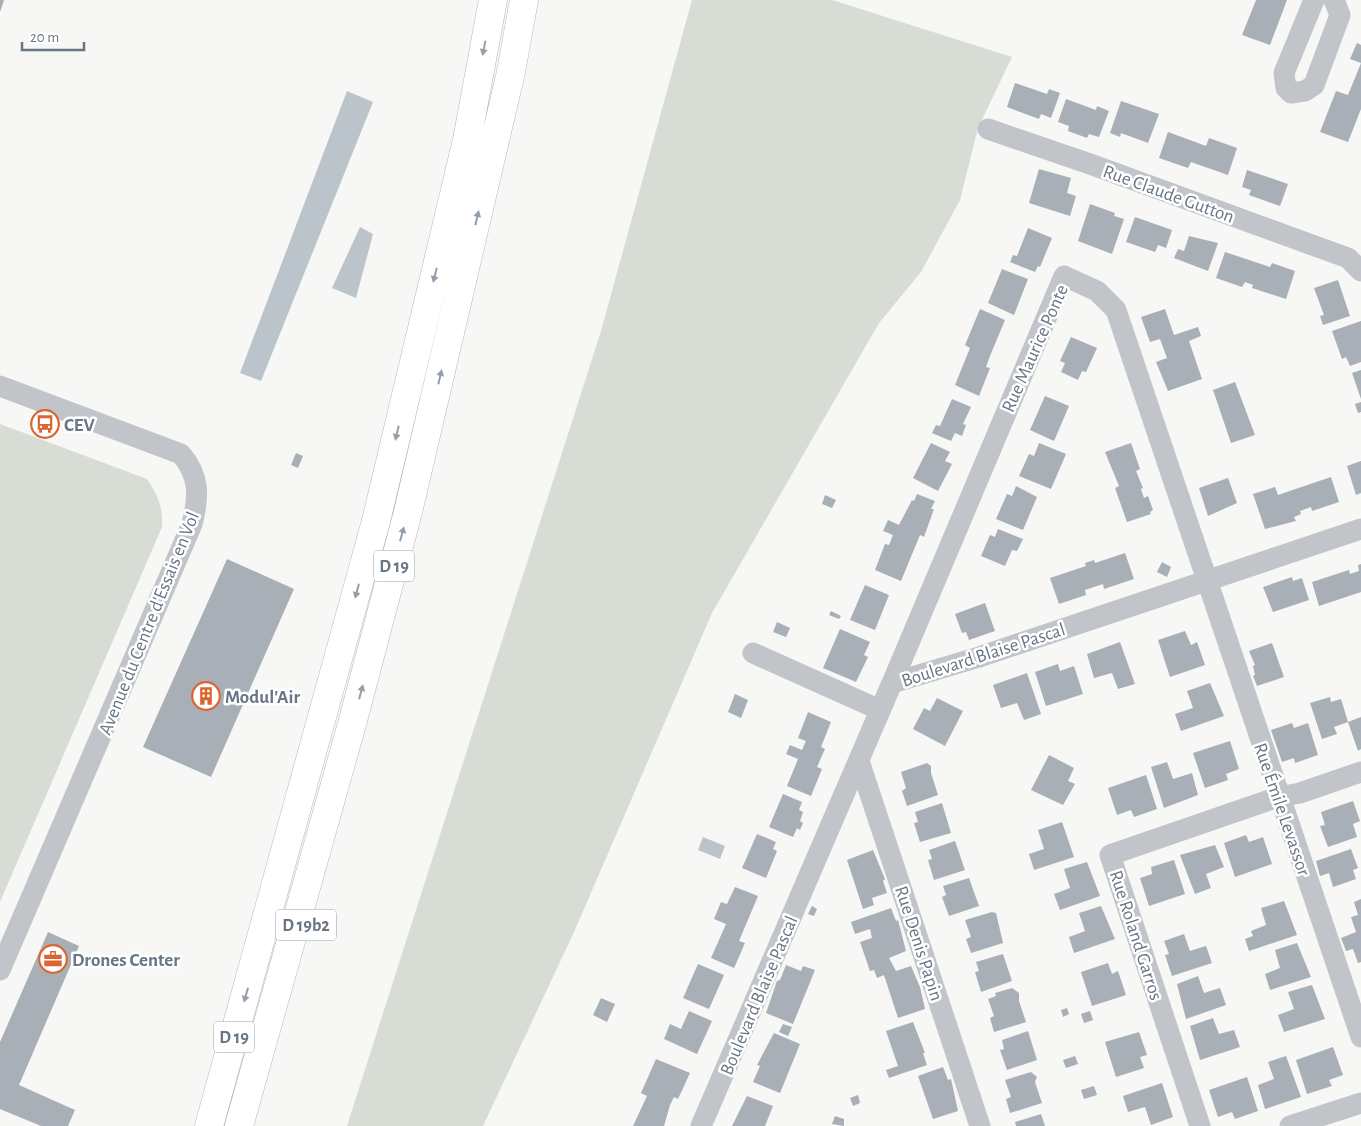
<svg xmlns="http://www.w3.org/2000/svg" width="1361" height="1126" font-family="'Alegreya Sans',sans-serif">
	<rect width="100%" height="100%" fill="#f7f7f5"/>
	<path fill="#d7dcd4" d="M692 0H832L1012 57 978 128 960 200 921 272 879 323 712 613 574 932 483 1126H347L601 331Z
		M0 424 147 479C158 495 163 507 162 527L0 902Z"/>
	<path fill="#bbc4ca" d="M347 91 373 102 261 381 240 373Z
		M360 227 373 234 356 298 332 288Z
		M703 837 725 846 720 859 698 850Z"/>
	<path fill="#a8afb6" d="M0 0H4L0 12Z
		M1256 0H1287L1270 45 1242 35Z
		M1357 43 1361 45V109L1348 142 1320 132 1336 91 1348 95 1361 63 1350 59Z
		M1015 83 1047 94 1049 89 1060 93 1051 118 1041 114 1039 119 1007 107Z
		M1066 99 1096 110 1097 106 1109 111 1099 137 1089 134 1087 138 1068 131 1069 126 1058 122Z
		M1121 101 1159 114 1148 143 1121 133 1120 137 1110 133Z
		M1168 132 1206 146 1209 138 1237 148 1228 175 1191 162 1188 168 1159 158Z
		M1039 169 1071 178 1067 193 1076 196 1070 216 1029 203Z
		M1247 170 1288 184 1280 206 1249 195 1251 190 1242 187Z
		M1090 204 1115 213 1114 216 1124 219 1112 254 1078 241Z
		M1135 217 1172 230 1166 248 1158 245 1155 252 1126 242Z
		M1028 228 1052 238 1040 267 1038 266 1035 272 1010 262 1013 255 1017 256Z
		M1189 236 1218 243 1208 271 1174 258 1178 249 1184 251Z
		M1225 252 1270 267 1272 263 1295 271 1286 299 1252 288 1253 285 1245 282 1242 287 1216 278Z
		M1002 269 1028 279 1014 315 988 303Z
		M1338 280 1350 316 1323 325 1320 316 1324 315 1314 288Z
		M980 309 1005 320 990 356 986 367 990 368 979 396 955 385 970 348 965 345Z
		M1165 309 1174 335 1198 327 1201 336 1189 341 1202 379 1168 391 1156 362 1167 358 1160 339 1150 342 1141 317Z
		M1361 321V362L1350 366 1346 357 1342 359 1332 331Z
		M1071 337 1097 348 1086 372 1082 371 1078 380 1061 372 1065 363 1060 361Z
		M1361 370V399L1352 373Z
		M1235 382 1255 435 1231 443 1213 390Z
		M1045 396 1069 406 1054 441 1030 430Z
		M952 399 971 407 963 424 966 425 962 436 955 433 951 441 932 433 936 425 940 426Z
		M1361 402V412L1358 413 1355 404Z
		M931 443 950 452 945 461 952 464 938 491 913 478Z
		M1039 443 1066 454 1051 489 1019 476 1029 454 1034 456Z
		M1131 443 1140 469 1136 471 1143 488 1141 489 1144 498 1148 496 1153 510 1150 512 1151 514 1127 522 1115 488 1119 486 1105 452Z
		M296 453 303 456 298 468 291 465Z
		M1361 461V493L1356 495 1347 466Z
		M1331 477 1339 502 1312 511 1311 507 1300 511 1301 514 1294 517 1296 521 1265 529 1253 494 1275 487 1278 495Z
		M1228 478 1237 503 1208 516 1199 488Z
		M1016 486 1037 497 1023 530 996 519 1007 494 1012 496Z
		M917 494 935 501 931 509H934L924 537 920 535 901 581 875 570 885 544 889 545 893 535 883 531 888 520 899 525 912 500 914 501Z
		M825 495 836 500 832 508 822 504Z
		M998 529 1023 539 1017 551 1012 550 1005 566 981 556 990 535 995 537Z
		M1125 553 1134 579 1104 589 1103 584 1085 590 1086 595 1059 604 1050 578 1086 566 1085 563 1094 560 1095 563Z
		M227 559 294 589 211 777 143 747Z
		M1162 562 1171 567 1167 577 1157 572Z
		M1361 564V592L1319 606 1312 582 1349 570 1350 574 1359 571 1358 565Z
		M1292 577 1293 581 1302 578 1309 600 1273 612 1263 587Z
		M865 585 889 595 875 630 850 620Z
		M985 603 995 631 969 640 966 632 962 633 955 614Z
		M831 611 841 616 839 619 829 615Z
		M777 622 790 628 786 637 773 632Z
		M840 629 870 642 864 655 868 657 856 682 823 668Z
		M1185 631 1191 645 1197 642 1205 665 1170 677 1158 640Z
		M1120 642 1135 684 1118 689 1112 673 1094 678 1087 654Z
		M1272 643 1284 677 1257 686 1253 676 1255 675 1253 666 1255 665 1249 651Z
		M1058 664 1060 671 1074 666 1083 694 1046 706 1035 672Z
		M1027 673 1041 714 1024 720 1017 703 1001 708 993 685Z
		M1210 683 1224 716 1181 731 1175 714 1193 708 1187 691Z
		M735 694 748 700 741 718 728 712Z
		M1330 697 1331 702 1341 699 1348 722 1334 727 1337 734 1322 739 1310 703Z
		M937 698 963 711 945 746 913 729 924 708 930 711Z
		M808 712 831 722 821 747 825 749 817 767 822 769 811 796 787 786 798 759 786 754 790 745 802 750 806 741 798 738Z
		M1361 717V749L1358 751 1348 722Z
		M1292 723 1294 728 1308 723 1318 755 1295 763 1294 758 1282 762 1271 730Z
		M1230 741 1239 769 1226 774 1228 780 1205 788 1193 753Z
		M1049 755 1074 768 1068 781 1075 784 1063 805 1031 790Z
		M1167 762 1173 779 1192 773 1198 795 1164 808 1151 767Z
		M927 763 931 766V773L938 795 907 806 902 791 906 788 901 772Z
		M1146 775 1157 809 1134 817 1131 810 1117 815 1108 788Z
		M783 794 802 802 799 810 803 812 800 821 803 823 800 830 797 828 793 837 769 827Z
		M1353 801 1360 821 1353 824 1357 837 1328 847 1320 826 1325 825 1321 812Z
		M942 803 951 833 920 842 914 823 918 822 915 812Z
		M1062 822 1074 857 1034 870 1029 854 1044 849 1038 830Z
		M757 834 776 842 773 849 777 851 766 878 742 868Z
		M1246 835 1249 842 1263 837 1272 864 1235 877 1224 843Z
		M955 841 965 870 934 880 928 860 932 859 929 850Z
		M1215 845 1224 867 1206 874 1211 888 1195 894 1180 855Z
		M1351 849 1358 868 1353 870 1356 879 1333 887 1329 873 1320 876 1316 861Z
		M873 850 885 879 883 881 887 893 872 898 874 905 863 909 847 860Z
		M1174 860 1185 894 1149 906 1140 878 1152 874 1151 867Z
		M1087 862 1100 896 1060 910 1054 894 1070 888 1064 869Z
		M969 878 979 906 949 916 942 897 946 895 943 886Z
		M735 887 758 896 739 941 745 943 734 968 711 958 726 924 714 919 721 902 727 904Z
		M1361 899V962L1358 963 1353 949 1346 951 1341 938 1356 932 1351 917 1358 915 1354 902Z
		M1284 901 1297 935 1249 951 1245 939 1253 936 1251 931 1266 925 1261 908Z
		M812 906 817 909 814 916 808 914Z
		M1101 906 1115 939 1074 953 1069 937 1085 931 1079 913Z
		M891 908 896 921 898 920 906 951 889 958 896 971 911 966 920 987 925 1009 898 1018 884 975 877 978 874 970 870 971 860 942 872 938 870 929 855 934 851 922Z
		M992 912 996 913 1003 943 971 953 966 939 971 937 965 920Z
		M48 932 79 946 19 1085 75 1110 68 1126H41L0 1109V1042Z
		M1184 934 1190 951 1206 946 1212 963 1172 976 1165 955 1169 954 1164 941Z
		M1297 943 1311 977 1270 990 1265 974 1280 968 1275 950Z
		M1003 954 1012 981 981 992 975 972 979 971 976 962Z
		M1108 963 1112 974 1118 971 1126 995 1092 1006 1081 972Z
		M698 964 724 975 709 1009 683 998Z
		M786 965 801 971 803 966 815 970 793 1024 766 1013 777 981 780 980Z
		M1198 976 1204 993 1220 988 1226 1005 1186 1019 1177 984Z
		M1312 985 1325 1019 1284 1032 1278 1015 1294 1009 1288 992Z
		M1012 988 1019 993V1001L1026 1022 994 1032 990 1018 994 1016 988 999 996 996 995 993Z
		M601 998 615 1004 607 1022 593 1015Z
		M1067 1008 1069 1014 1063 1017 1061 1010Z
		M689 1011 712 1021 697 1054 664 1039 670 1024 681 1029Z
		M1090 1011 1093 1020 1084 1023 1081 1014Z
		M1213 1018 1219 1034 1234 1030 1240 1047 1200 1060 1190 1026Z
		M913 1022 925 1053H923L927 1065 889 1078 886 1070 898 1066 886 1031Z
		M783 1024 792 1027 788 1036 779 1032Z
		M1028 1031 1037 1060 1007 1070 1000 1050 1004 1049 1002 1040Z
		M1139 1032 1147 1055 1140 1057 1144 1068 1116 1077 1105 1042Z
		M774 1033 800 1044 780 1093 753 1082 760 1066 757 1065Z
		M1333 1047 1343 1075 1329 1080 1332 1086 1307 1094 1296 1060Z
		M1075 1056 1078 1064 1066 1068 1063 1060Z
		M1286 1056 1301 1097 1265 1109 1258 1085 1274 1079 1268 1062Z
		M656 1059 690 1073 678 1099 674 1097 670 1105 664 1126H633L647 1096 641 1093Z
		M943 1067 948 1080 951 1079 958 1111 933 1119 918 1076Z
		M1031 1072 1037 1077 1035 1082 1042 1103 1010 1113 1006 1099 1011 1097 1005 1080Z
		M1247 1077 1258 1111 1235 1119 1232 1112 1218 1117 1209 1090Z
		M1162 1083 1173 1117 1151 1125 1145 1107 1128 1112 1123 1096Z
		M1094 1086 1097 1095 1084 1099 1081 1090Z
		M858 1095 860 1103 853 1106 850 1098Z
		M747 1096 773 1106 765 1126H732Z
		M1041 1114 1045 1126H1016L1015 1122Z
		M835 1116 844 1119V1126L832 1124Z"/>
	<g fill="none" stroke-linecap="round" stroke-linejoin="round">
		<defs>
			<path id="primary" d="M209 1126 376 521 467 140 493 0
				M239 1126 352 724 408 512 511 72 524 0"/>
		</defs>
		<use href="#primary" stroke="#b4b8bc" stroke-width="29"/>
		<path stroke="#c1c4c8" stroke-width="21" d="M1314 0 1284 73 1286 88 1291 93 1305 91 1314 85 1340 15 1334 0
			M988 129 1090 164 1348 258 1361 271
			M0 386 181 454C200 476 199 497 192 524L0 970
			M753 653 880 710
			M892 683 1064 276 1097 291 1116 310 1361 1037
			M859 761 980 1126
			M701 1126 892 683 979 657 1361 529
			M1200 1126 1110 855 1278 797 1300 793 1361 772
			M1290 1126 1361 1103"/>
		<use href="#primary" stroke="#fff" stroke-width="28"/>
	</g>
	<defs><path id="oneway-solid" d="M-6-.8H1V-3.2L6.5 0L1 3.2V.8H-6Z" transform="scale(1.25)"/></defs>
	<g fill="#959faa">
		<use href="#oneway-solid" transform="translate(484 48) rotate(101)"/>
		<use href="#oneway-solid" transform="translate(477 218) rotate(-77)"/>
		<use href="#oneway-solid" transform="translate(435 275) rotate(104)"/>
		<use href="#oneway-solid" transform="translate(440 377) rotate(-77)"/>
		<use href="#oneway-solid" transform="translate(397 433) rotate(103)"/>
		<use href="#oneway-solid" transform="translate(402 534) rotate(-75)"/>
		<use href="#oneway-solid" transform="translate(357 591) rotate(105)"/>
		<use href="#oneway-solid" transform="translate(361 692) rotate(-75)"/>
		<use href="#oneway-solid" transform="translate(246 995) rotate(106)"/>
	</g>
	<defs>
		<symbol id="bus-ring" viewBox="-11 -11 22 22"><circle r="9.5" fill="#fff" stroke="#dc6430" stroke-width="1.5"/><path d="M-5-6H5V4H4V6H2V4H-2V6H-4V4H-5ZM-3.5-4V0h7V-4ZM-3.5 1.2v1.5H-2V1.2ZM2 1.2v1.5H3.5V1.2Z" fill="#dc6430"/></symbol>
		<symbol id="building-ring" viewBox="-11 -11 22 22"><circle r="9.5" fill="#fff" stroke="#dc6430" stroke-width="1.5"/><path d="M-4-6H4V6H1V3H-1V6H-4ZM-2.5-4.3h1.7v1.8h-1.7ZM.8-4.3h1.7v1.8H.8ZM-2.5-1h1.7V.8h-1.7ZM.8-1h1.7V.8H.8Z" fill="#dc6430"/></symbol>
		<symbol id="office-ring" viewBox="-11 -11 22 22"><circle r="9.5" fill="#fff" stroke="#dc6430" stroke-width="1.5"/><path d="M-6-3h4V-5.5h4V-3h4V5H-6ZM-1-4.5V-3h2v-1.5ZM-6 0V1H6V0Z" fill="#dc6430"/></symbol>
	</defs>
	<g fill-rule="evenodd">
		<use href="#bus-ring" x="29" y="408" width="32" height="32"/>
		<use href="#building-ring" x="190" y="680" width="32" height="32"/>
		<use href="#office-ring" x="37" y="943" width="32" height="32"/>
	</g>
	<g text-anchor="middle" stroke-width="5" stroke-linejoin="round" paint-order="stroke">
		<g fill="#fff" stroke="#959faa" stroke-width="1">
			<rect x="374" y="550.5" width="40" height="31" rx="4"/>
			<rect x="276" y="909.5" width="60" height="31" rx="4"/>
			<rect x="214" y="1021.5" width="40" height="31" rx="4"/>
		</g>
		<g font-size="18" font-weight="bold" fill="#687685">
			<text x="394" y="572">D 19</text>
			<text x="306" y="931">D 19b2</text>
			<text x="234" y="1043">D 19</text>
		</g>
		<g font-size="19" fill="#687685" stroke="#fff">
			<text transform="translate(1169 193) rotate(20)" y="7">Rue Claude Gutton</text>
			<text transform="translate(1034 348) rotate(-66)" y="7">Rue Maurice Ponte</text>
			<text transform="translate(148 623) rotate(-68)" y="7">Avenue du Centre d'Essais en Vol</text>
			<text transform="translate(983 654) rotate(-18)" y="7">Boulevard Blaise Pascal</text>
			<text transform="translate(1283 809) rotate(71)" y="7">Rue Émile Levassor</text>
			<text transform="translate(1137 935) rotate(72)" y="7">Rue Roland Garros</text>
			<text transform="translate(920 943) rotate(72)" y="7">Rue Denis Papin</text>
			<text transform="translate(758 995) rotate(-67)" y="7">Boulevard Blaise Pascal</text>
		</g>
		<g font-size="19" font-weight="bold" fill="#687685" stroke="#fff" text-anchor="start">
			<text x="64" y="431">CEV</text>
			<text x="225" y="703">Modul'Air</text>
			<text x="72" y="966">Drones Center</text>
		</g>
	</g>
	<path d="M22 42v8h62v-8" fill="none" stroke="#687685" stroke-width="2.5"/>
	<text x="30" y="42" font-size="15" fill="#687685" stroke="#ffffff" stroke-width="4" paint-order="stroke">20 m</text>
</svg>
